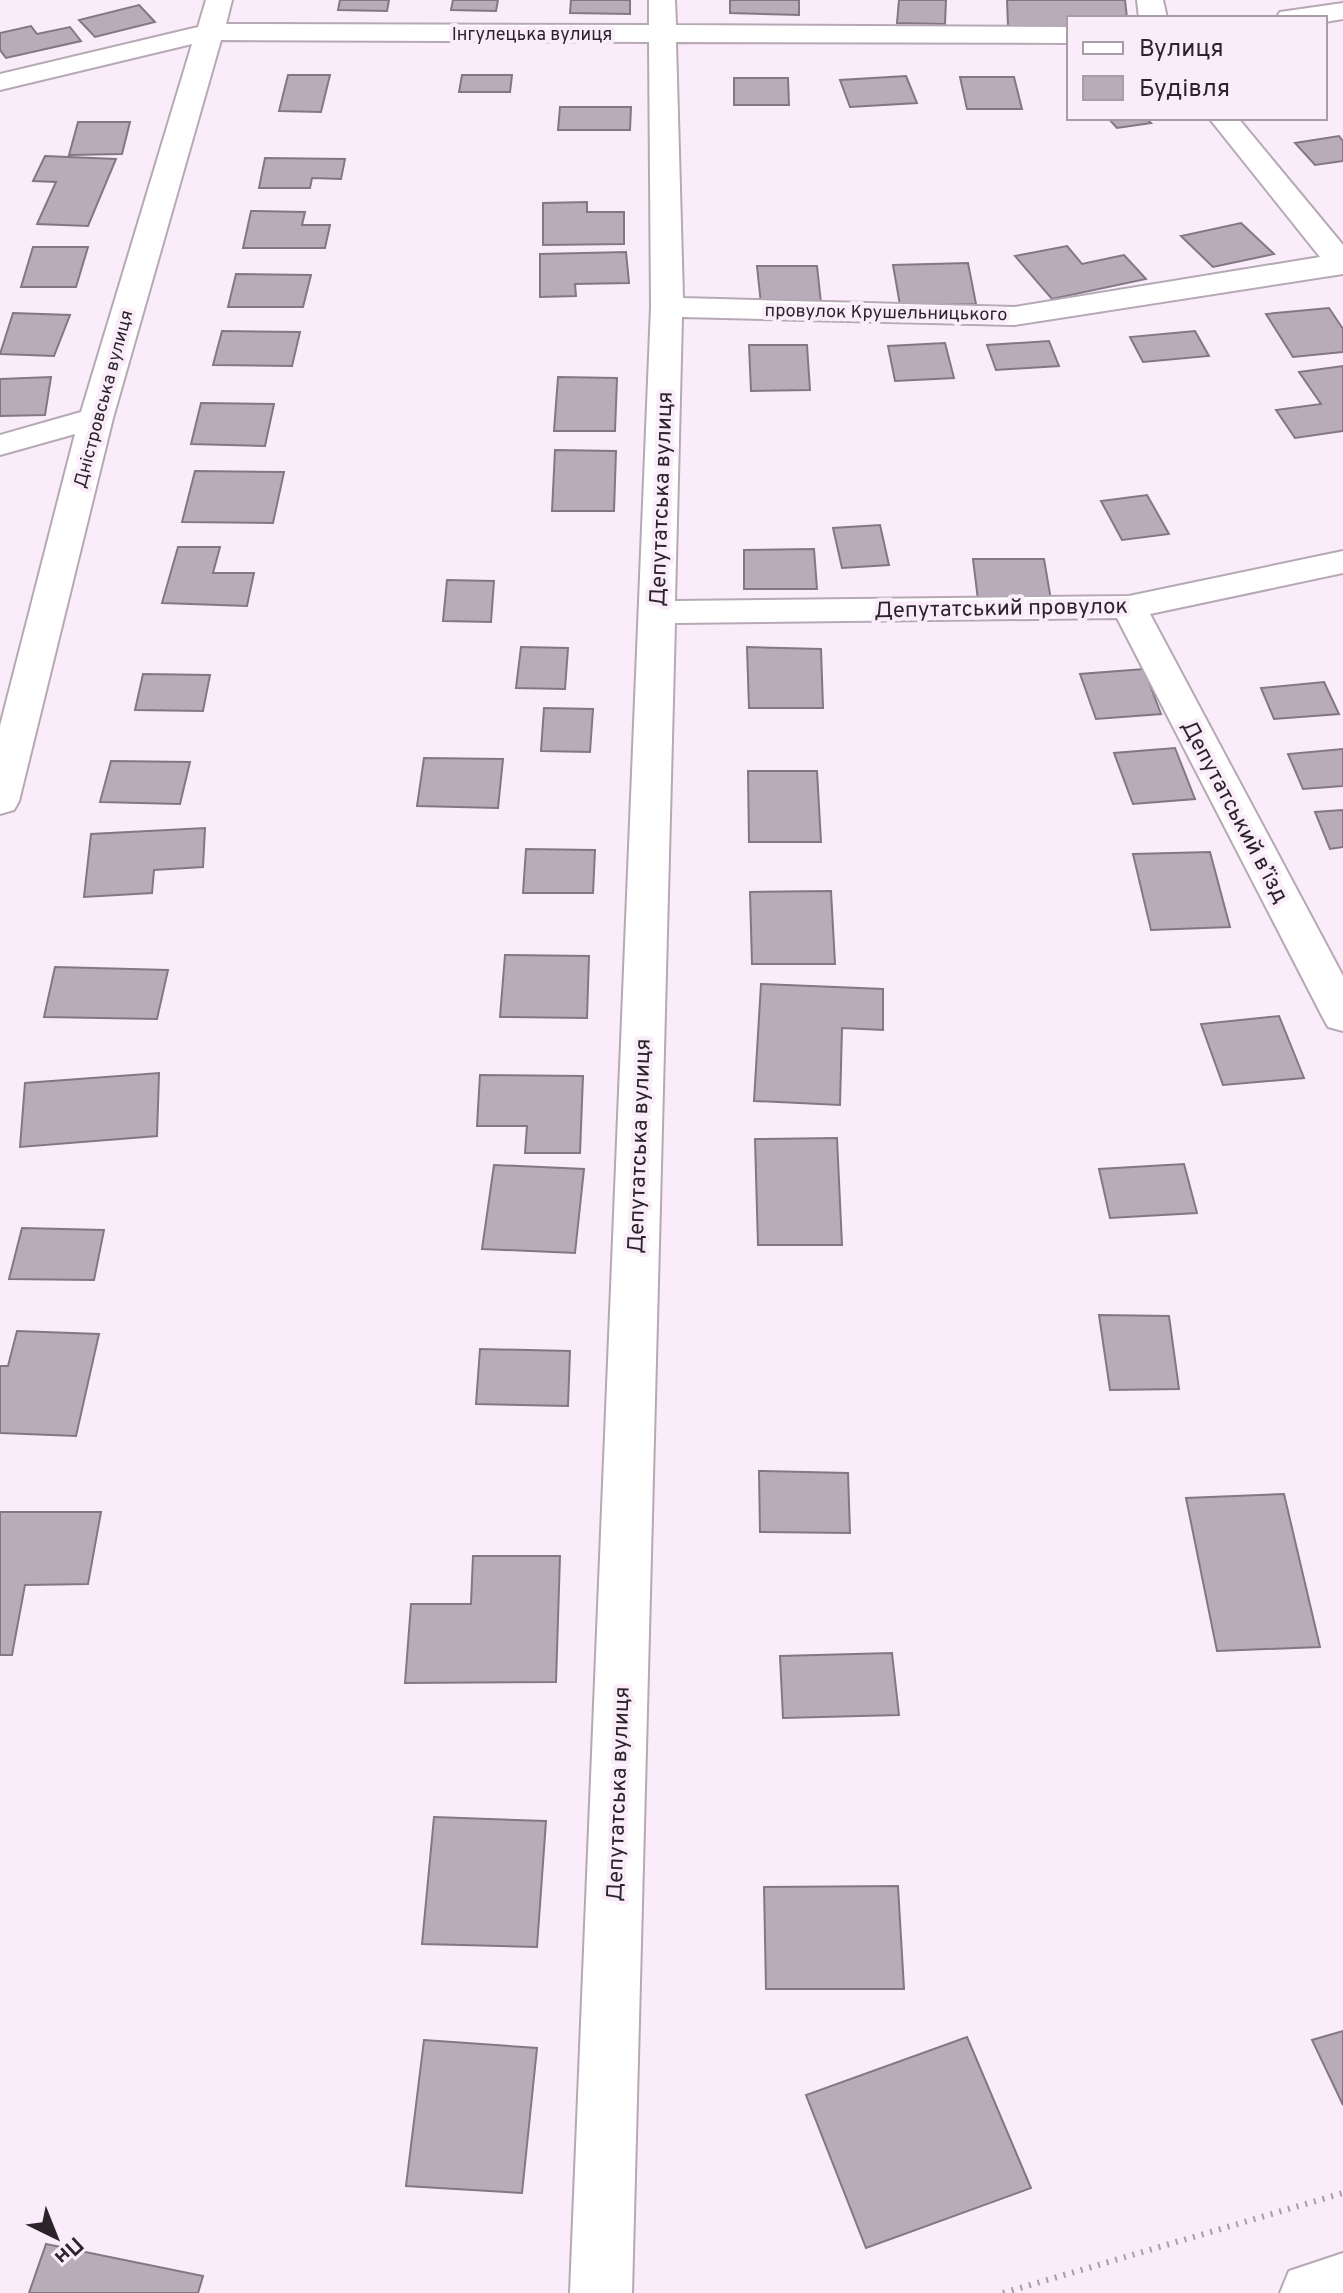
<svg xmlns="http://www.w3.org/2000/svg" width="1343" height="2293" font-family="Overpass,sans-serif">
	<rect width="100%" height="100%" fill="#fbecfa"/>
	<path fill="#b9acb9" stroke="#847784" stroke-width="2" d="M340 0H389L387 11 338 10Z
		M453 0H498L496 11 451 10Z
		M571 0H630V14L570 13Z
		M730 0H799V15L730 13Z
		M899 0H946L945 24 897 23Z
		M1007 0H1125L1127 18H1069V28L1008 26Z
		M139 5 155 22 95 37 79 20Z
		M31 26 37 34 70 27 81 41 6 58 0 50V33Z
		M288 75H330L321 112 279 111Z
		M462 75H512L510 92H459Z
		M906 76 917 103 850 107 840 80Z
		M960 77H1014L1022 109H967Z
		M734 78H788L789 105H734Z
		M560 107H631L630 130H558Z
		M1108 118H1146L1151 123 1117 128Z
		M78 122H130L122 154 69 155Z
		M1339 136 1343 141V161L1315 165 1295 143Z
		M45 156 116 159 88 226 37 224 56 182 33 181Z
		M265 158 345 159 341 179 312 178 310 188H259Z
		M587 202V212H624V244L543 245V203Z
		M251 211 305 212 302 225H330L325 248H243Z
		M1241 223 1274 254 1213 267 1181 236Z
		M1067 246 1082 264 1124 255 1146 279 1052 299 1015 256Z
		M33 247H88L76 287H21Z
		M626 252 629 283 575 284 576 296 540 297V254Z
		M968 263 976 304 900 305 893 265Z
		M757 266H817L821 303 761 304Z
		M236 274 311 275 303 307H228Z
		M1329 308 1343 329V352L1293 357 1266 314Z
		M13 313 70 315 54 356 0 354Z
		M222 331 300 332 292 366 213 365Z
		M1195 331 1209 356 1143 362 1130 337Z
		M1049 341 1059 366 996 370 987 345Z
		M945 343 954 378 895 381 888 346Z
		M749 345H807L810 390 751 391Z
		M1343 366V431L1295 438 1276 410 1321 404 1299 372Z
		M51 377 45 415 0 416V379Z
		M558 377 617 378 615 431H554Z
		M201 403 274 404 265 446 191 444Z
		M555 450 616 451 614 511H552Z
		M195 471 284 472 273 523 182 522Z
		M1147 495 1169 534 1122 540 1101 501Z
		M880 525 889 565 842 568 833 528Z
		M178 547H220L213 573H254L247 606 162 603Z
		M814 549 817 589H744V550Z
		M973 559H1044L1051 600H978Z
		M447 580 494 581 491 622 443 621Z
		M521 647 568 648 565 689 516 688Z
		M747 647 821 649 823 708H749Z
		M1144 669 1161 714 1096 719 1080 674Z
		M143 674 210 675 203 711 135 710Z
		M1324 682 1339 714 1274 719 1261 688Z
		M544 708 593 709 590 752 541 751Z
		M1175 748 1195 799 1133 804 1114 753Z
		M1343 749V786L1303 789 1288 754Z
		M424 758 503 759 498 808 417 806Z
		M111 761 190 762 180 804 100 802Z
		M748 771H817L821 842H749Z
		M1343 810V847L1330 849 1315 812Z
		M205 828 203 867 154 870 152 893 84 897 91 834Z
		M526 849 595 850 593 893H523Z
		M1210 852 1230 927 1151 930 1133 854Z
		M831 891 835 964H752L750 892Z
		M505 955 589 956 587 1018 500 1017Z
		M55 967 168 970 157 1019 44 1017Z
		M761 984 883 989V1030L842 1028 840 1105 754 1101Z
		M1279 1016 1304 1078 1223 1085 1201 1024Z
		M159 1073 157 1136 20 1147 25 1083Z
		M480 1075 583 1076 580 1153H525L527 1126H477Z
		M837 1138 842 1245H758L755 1139Z
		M1184 1164 1197 1213 1110 1218 1099 1169Z
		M494 1165 584 1169 575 1253 482 1249Z
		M22 1228 104 1230 94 1280 9 1279Z
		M1099 1315 1169 1316 1179 1389 1110 1390Z
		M17 1331 99 1334 76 1436 0 1433V1366H8Z
		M480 1349 570 1351 568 1406 476 1404Z
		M759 1471 848 1473 850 1533 760 1532Z
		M1284 1494 1320 1647 1217 1651 1186 1498Z
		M0 1512H101L88 1584 25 1585 12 1655H0Z
		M473 1556H560L556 1682 405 1683 411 1604H471Z
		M892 1653 899 1715 783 1718 780 1656Z
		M434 1817 546 1821 537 1947 422 1944Z
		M898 1886 904 1989H766L764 1887Z
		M1343 2031V2105L1312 2040Z
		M967 2037 1031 2188 866 2248 806 2095Z
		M424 2040 537 2048 522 2193 406 2186Z
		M46 2244 203 2276 198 2293H29Z"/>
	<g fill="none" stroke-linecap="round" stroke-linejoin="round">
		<defs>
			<path id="minor" d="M206 0H232L226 24 649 25V0H675L676 25 1069 27V43L676 42 683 298 1015 307 1320 257 1209 118H1238L1343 245V274L1015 325 682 317 675 601 1129 596 1343 551V573L1150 614 1343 976V1031L1328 1027 1322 1016 1117 618 675 623 632 2293H570L651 307 649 42 221 40 113 418 19 801 14 810 0 814V726L75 434 0 455V435L81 412 192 44 0 90V74L198 27Z
				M1137 0H1163L1167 18H1139Z
				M1343 3V19L1325 22V18H1276L1280 12Z
				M1343 2253V2293H1280L1289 2271Z"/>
		</defs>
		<use href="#minor" stroke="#b6a8b5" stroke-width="4"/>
		<path stroke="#a99da8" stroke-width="6" stroke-dasharray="2 7" stroke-linecap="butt" d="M1003 2293 1343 2193"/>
		<use href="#minor" fill="#fff" fill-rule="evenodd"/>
	</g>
	<g text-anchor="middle" stroke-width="8" stroke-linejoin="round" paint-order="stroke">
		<g font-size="18" fill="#2b252a" stroke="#fbecfa">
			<text x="532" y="40">Інгулецька вулиця</text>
			<text transform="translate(886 312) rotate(1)" y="6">провулок Крушельницького</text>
			<text transform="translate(103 399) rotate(-75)" y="6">Дністровська вулиця</text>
		</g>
		<g font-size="22" fill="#2b252a" stroke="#fbecfa">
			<text transform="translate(660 499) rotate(-88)" y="8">Депутатська вулиця</text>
			<text transform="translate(1001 607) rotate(-1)" y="8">Депутатський провулок</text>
			<text transform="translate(1236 811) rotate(62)" y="8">Депутатський в’їзд</text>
			<text transform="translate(638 1146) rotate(-88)" y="8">Депутатська вулиця</text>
			<text transform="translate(617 1794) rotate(-88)" y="8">Депутатська вулиця</text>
		</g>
	</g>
	<rect x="1067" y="16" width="260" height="104" fill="#fbecfa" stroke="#a89ca7" stroke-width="2"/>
	<rect x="1083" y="42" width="40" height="12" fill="#ffffff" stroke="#a89ca7" stroke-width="2"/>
	<text x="1139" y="56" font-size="24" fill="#2b252a">Вулиця</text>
	<rect x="1083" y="76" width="40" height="24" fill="#b9acb9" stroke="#a89ca7" stroke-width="2"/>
	<text x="1139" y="96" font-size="24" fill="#2b252a">Будівля</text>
	<g transform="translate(56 2237) rotate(137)" stroke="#fbecfa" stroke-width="6" paint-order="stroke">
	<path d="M0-6L14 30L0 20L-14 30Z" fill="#2b252a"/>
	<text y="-12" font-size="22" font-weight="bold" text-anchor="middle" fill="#2b252a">Пн</text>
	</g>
</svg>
